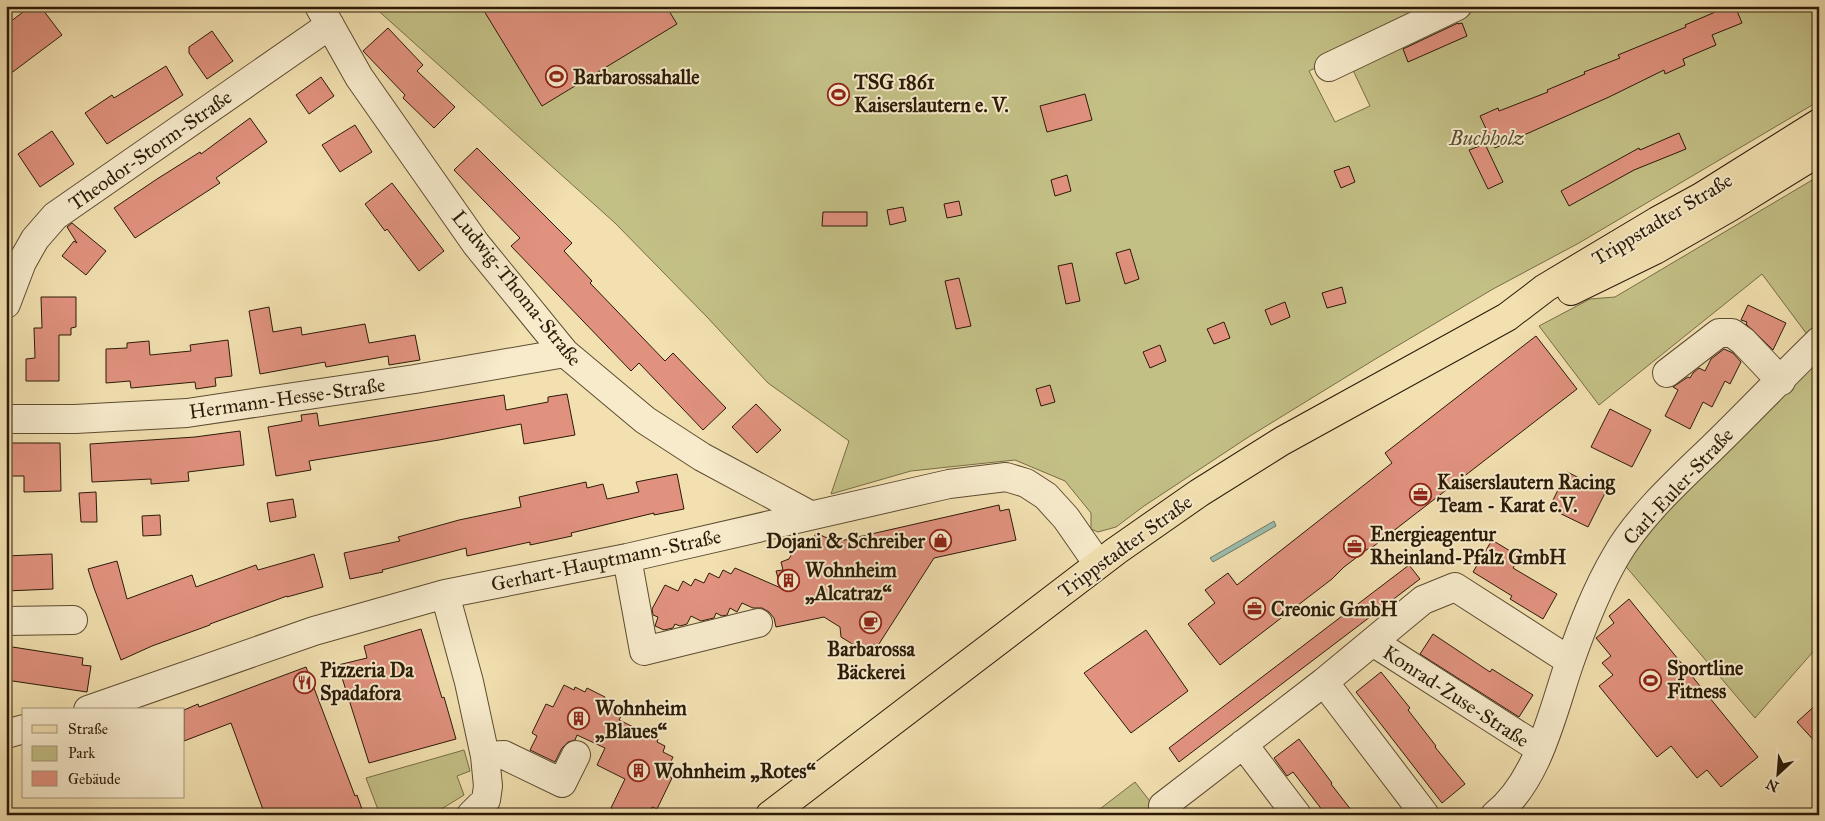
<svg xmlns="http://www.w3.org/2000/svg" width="1825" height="821" font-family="'IM FELL Great Primer',serif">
	<rect width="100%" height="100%" fill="#f2e0b0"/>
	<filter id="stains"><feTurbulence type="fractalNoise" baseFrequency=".004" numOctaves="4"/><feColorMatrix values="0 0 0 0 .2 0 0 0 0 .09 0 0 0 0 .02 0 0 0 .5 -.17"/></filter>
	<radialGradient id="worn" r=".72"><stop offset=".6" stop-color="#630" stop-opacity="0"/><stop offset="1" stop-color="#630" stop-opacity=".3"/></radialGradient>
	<path fill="#c3c086" stroke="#776d46" d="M373 6H1448L1309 71 1335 122 1370 106 1351 66 1486 6H1819V101L1579 243 1493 289 1377 358 1250 436 1144 506 1116 527 1098 532 1091 529V513L1065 481 1015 460 911 471 831 494 849 441 768 383 707 317 615 223Z
		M1819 176V645L1755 718 1616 555 1813 347 1806 333 1762 274 1599 405 1539 326 1590 299 1615 297Z
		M464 750 470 771 457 776 464 795 432 815H380L366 778Z
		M1135 782 1156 809 1149 815H1092Z"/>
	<path fill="#9bbdac" stroke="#6e7c6a" d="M1274 521 1276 526 1213 562 1210 558Z"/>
	<path fill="#e1927f" stroke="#2b1a07" d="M31 6H40L62 35 6 77V25Z
		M481 6H666L677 24 542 106Z
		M1718 6H1735L1742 23 1712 35 1716 45 1683 59 1685 65 1665 74 1664 70 1609 97 1495 148 1480 116 1498 108 1499 111 1548 92 1547 90 1585 74 1584 72 1620 58 1618 55 1686 27 1685 25 1720 10Z
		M1458 23V24L1462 23 1467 36 1408 62 1403 49Z
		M388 28 423 65 417 71 455 107 434 128 403 98 405 95 363 51Z
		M212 31 233 61 207 79 189 53V47Z
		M166 66 183 95 107 144 85 113 112 95 114 98Z
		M321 77 334 96 309 114 296 95Z
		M1085 94 1092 120 1047 132 1040 106Z
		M250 118 267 142 216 178 220 183 135 238 114 208 157 179 200 152 201 154Z
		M355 125 372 152 340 172 322 145Z
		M52 131 74 164 40 187 18 154Z
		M1679 133 1686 149 1634 170 1569 206 1561 191 1639 148 1640 150Z
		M1485 144 1503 182 1488 189 1469 150Z
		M477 148 572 243 564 251 592 281 590 283 665 361 673 353 726 408 703 430 639 363 631 371 511 246 520 238 454 170Z
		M1349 166 1355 182 1341 188 1334 171Z
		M1067 175 1071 191 1055 196 1051 180Z
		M392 183 444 251 419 271 387 229 385 231 365 204Z
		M959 201 962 215 947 218 944 204Z
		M903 207 906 221 890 225 887 210Z
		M823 212H867V226H822Z
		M72 223 106 251 86 275 62 256 74 241 77 243 67 227Z
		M1130 249 1139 279 1125 284 1116 253Z
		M1072 263 1080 301 1066 304 1058 266Z
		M959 278 971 326 956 329 945 281Z
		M1342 287 1346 303 1327 308 1322 293Z
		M41 297H76V327L71 328V335H59V381H26V359L35 358 34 328H42Z
		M1285 302 1290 317 1271 325 1265 310Z
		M1748 305 1786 323 1773 350 1746 324 1747 322 1741 320Z
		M269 307 273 332 301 327 302 335 365 324 369 343 415 335 420 360 389 365 388 356 326 367 325 362 260 374 249 311Z
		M1224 322 1230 338 1214 344 1207 329Z
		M1536 336 1577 389 1370 549 1369 548 1344 567 1332 579 1220 665 1188 624 1215 603 1205 590 1228 573 1237 585 1392 463 1385 453Z
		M228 340 232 376 215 378 216 386 196 389 195 382 131 388 130 381 106 383V349L127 348V343L149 341 150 355 191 351 190 345Z
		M1160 345 1166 361 1150 368 1143 352Z
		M1724 349 1733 353 1741 362 1730 384 1725 381 1712 407 1703 402 1690 429 1665 416 1678 390 1673 387 1688 377 1690 378 1693 373 1699 368 1705 371 1711 359Z
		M1050 385 1055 402 1041 406 1036 389Z
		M567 394 575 435 524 444 521 424 439 440 309 461 311 470 276 476 268 427 302 421 301 415 317 413 319 426 504 395 506 410 548 402V397Z
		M756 404 781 430 757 453 732 427Z
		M1610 409 1651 430 1632 467 1591 447Z
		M240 431 244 465 188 472 189 481 151 484V479L92 482 90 444 195 437Z
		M6 443H60L61 491 24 492V476H6Z
		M1567 472 1606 491 1588 527 1549 508Z
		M677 474 684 509 654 515V513L571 533 572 536 530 545V542L467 556 466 548 382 570 383 572 350 579 344 553 400 541 398 537 459 520 521 507 519 497 586 482 587 488 603 484 607 499 639 492 636 482Z
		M96 492 97 522H81L79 493Z
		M293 499 296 517 270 522 267 503Z
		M999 505 1000 511 1009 509 1016 540 934 558 877 647 873 644 867 653 841 637 840 627 824 617 776 627 774 618 769 612 762 608H753L742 603 737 612 730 608 727 615 722 616 716 613 714 618 701 621 691 616 687 624 680 626 675 624 673 628 664 630 655 626 658 617 653 615 652 609 665 585 678 591 683 581 691 586 695 579 704 583 709 573 719 578 723 570 731 574 735 568 781 588 776 571 783 570 781 562 789 559 795 548 811 544 816 533 836 542Z
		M160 515 161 535 143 536 142 516Z
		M1492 540 1520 557 1513 568 1557 594 1543 619 1510 599 1512 596 1473 572Z
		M52 554 53 589 6 591V556Z
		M314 554 323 587 287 597V596L210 624V625L152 646 121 660 94 588 88 569 117 561 127 599 192 575 196 587 256 565 258 570Z
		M1409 565 1420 579 1179 762 1169 748Z
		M1629 599 1758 757 1721 787 1707 770 1697 778 1671 746 1657 757 1599 686 1613 675 1602 663 1611 656 1596 638 1614 623 1609 616Z
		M421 629 442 698 444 697 456 739 369 763 338 665 367 658 364 646Z
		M1146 630 1188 691 1131 733 1084 673Z
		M1433 634 1490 672 1492 669 1533 695 1519 717 1420 654Z
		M6 646 83 658 82 665 91 666 87 692 6 680Z
		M306 667 355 796 357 795 364 815H265L231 723 184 741V710L198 704 199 707Z
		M1381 672 1410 708 1408 710 1436 746 1435 747 1465 784 1442 803 1356 692Z
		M564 685 574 690 575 687 585 692 587 688 605 697 604 700 614 705 613 707 623 712 619 720 658 739 657 742 665 746 663 752 673 757 665 774 672 778 657 809 652 807 649 815H612L614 810 611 808 625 779 597 765 605 748 577 735 575 740 568 742 562 748 555 762 530 750 537 736 532 733 546 704 553 707Z
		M1819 702V746L1797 722Z
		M1299 739 1332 783 1331 784 1355 815H1326L1293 772 1287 776 1274 758Z"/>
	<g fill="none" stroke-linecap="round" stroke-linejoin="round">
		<defs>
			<path id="minor" d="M319 6 359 77 476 244 565 353 645 420 702 457 810 515
				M1329 67 1457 6
				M6 304 22 262 35 239 55 216 330 25
				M1667 373 1719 333H1732L1743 341 1781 381
				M6 419H75L187 413 415 379 565 353
				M627 558 644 651 758 623
				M445 594 469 682 485 756 488 786 486 800 471 815
				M6 621 73 620
				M1373 642 1540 749
				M1324 682 1425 815
				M88 710 314 631 445 594 627 558 949 484 1006 477 1026 483 1046 496 1066 518 1098 564
				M6 734 24 729
				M1243 744 1297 815
				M485 756 504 755 562 783 576 755
				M1169 815 1163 806 1324 682 1423 600 1455 587 1570 661
				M1495 815C1538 781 1552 714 1569 664 1582 627 1596 590 1616 556 1638 517 1679 480 1712 448 1748 413 1783 376 1819 341"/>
			<path id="major" d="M1571 291 1655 250 1730 207 1819 152
				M770 815 1116 551 1199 493 1282 441 1507 317 1545 288 1657 221 1701 197 1819 123"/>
		</defs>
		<use href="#minor" stroke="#5d4c31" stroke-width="30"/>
		<use href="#major" stroke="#2b1a07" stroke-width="30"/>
		<use href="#minor" stroke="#f7ebcc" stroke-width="28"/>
		<use href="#major" stroke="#f2e0b0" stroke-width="28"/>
	</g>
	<defs>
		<symbol id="stadium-ring" viewBox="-11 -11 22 22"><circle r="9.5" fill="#f7ebcc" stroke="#8f2418" stroke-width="1.5"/><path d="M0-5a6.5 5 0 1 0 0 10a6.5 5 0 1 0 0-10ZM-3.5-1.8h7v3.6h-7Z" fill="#8f2418"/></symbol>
		<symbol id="office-ring" viewBox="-11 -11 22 22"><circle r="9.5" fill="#f7ebcc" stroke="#8f2418" stroke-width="1.5"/><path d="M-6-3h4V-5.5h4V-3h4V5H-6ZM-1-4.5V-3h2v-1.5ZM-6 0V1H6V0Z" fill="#8f2418"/></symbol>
		<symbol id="shop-ring" viewBox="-11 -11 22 22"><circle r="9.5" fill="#f7ebcc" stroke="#8f2418" stroke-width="1.5"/><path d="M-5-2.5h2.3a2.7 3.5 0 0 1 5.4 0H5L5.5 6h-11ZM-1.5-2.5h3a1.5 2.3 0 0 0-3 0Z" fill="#8f2418"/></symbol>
		<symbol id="building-ring" viewBox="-11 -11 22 22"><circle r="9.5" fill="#f7ebcc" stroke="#8f2418" stroke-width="1.5"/><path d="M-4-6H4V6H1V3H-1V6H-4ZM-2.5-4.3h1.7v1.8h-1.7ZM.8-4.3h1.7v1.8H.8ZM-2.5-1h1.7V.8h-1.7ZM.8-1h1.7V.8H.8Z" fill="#8f2418"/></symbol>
		<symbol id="cafe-ring" viewBox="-11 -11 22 22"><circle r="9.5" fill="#f7ebcc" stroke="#8f2418" stroke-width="1.5"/><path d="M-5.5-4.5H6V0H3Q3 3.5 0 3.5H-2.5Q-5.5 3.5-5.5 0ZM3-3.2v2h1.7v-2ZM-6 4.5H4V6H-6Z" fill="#8f2418"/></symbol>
		<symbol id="restaurant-ring" viewBox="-11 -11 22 22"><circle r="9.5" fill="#f7ebcc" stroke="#8f2418" stroke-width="1.5"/><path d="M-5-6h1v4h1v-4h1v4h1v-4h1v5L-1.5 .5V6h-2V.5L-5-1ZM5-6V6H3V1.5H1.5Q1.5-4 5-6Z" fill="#8f2418"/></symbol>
	</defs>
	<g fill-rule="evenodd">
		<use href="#stadium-ring" x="544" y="64" width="25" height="25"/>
		<use href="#stadium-ring" x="826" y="82" width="25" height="25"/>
		<use href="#office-ring" x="1408" y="482" width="25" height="25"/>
		<use href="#shop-ring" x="928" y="528" width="25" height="25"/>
		<use href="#office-ring" x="1342" y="534" width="25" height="25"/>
		<use href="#building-ring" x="776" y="568" width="25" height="25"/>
		<use href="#office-ring" x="1242" y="596" width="25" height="25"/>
		<use href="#cafe-ring" x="858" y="610" width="25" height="25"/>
		<use href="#stadium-ring" x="1638" y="668" width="25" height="25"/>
		<use href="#restaurant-ring" x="292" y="670" width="25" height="25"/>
		<use href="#building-ring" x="566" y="706" width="25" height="25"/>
		<use href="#building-ring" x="626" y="758" width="25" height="25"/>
	</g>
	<g text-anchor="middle" stroke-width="4" stroke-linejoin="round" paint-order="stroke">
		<g font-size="20" font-weight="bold" fill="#2b1a07" stroke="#f7ebcc" text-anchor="start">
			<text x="573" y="84">Barbarossahalle</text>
			<text x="854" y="89">TSG 1861<tspan x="854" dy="23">Kaiserslautern e. V.</tspan></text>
			<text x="1437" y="489">Kaiserslautern Racing<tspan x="1437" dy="23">Team - Karat e.V.</tspan></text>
			<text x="1370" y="541">Energieagentur<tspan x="1370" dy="23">Rheinland-Pfalz GmbH</tspan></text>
			<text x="925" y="548" text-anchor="end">Dojani &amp; Schreiber</text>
			<text x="805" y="577">Wohnheim<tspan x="805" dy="23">„Alcatraz“</tspan></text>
			<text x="1271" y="616">Creonic GmbH</text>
			<text x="871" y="656" text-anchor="middle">Barbarossa<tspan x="871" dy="23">Bäckerei</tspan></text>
			<text x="1667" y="675">Sportline<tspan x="1667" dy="23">Fitness</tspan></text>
			<text x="320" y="677">Pizzeria Da<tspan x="320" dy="23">Spadafora</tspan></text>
			<text x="595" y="715">Wohnheim<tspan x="595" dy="23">„Blaues“</tspan></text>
			<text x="654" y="778">Wohnheim „Rotes“</text>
		</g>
		<g font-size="20" font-style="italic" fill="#594c2d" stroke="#f7ebcc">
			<text x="1487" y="145">Buchholz</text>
		</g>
		<g font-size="20" fill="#2b1a07" stroke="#f7ebcc">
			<text transform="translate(150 150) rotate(-35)" y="7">Theodor-Storm-Straße</text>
			<text transform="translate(1662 219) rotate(-31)" y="7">Trippstadter Straße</text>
			<text transform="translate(517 288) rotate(51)" y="7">Ludwig-Thoma-Straße</text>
			<text transform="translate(287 398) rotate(-8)" y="7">Hermann-Hesse-Straße</text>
			<text transform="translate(1678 486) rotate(-47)" y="7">Carl-Euler-Straße</text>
			<text transform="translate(1125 546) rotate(-36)" y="7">Trippstadter Straße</text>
			<text transform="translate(606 560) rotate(-12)" y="7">Gerhart-Hauptmann-Straße</text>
			<text transform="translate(1456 696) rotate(33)" y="7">Konrad-Zuse-Straße</text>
		</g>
	</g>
	<rect width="1825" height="821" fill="none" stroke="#f2e0b0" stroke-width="25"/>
	<rect x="8" y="8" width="1810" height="806" fill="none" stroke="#2b1a07" stroke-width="2.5"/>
	<rect x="12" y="12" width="1800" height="796" fill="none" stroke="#2b1a07"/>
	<rect x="22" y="708" width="162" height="90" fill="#f7ebcc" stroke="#a5977d"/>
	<rect x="32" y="725" width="25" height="8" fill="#f2e0b0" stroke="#a5977d"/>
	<text x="68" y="734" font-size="15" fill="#2b1a07">Straße</text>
	<rect x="32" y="746" width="25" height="15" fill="#c3c086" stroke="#a5977d"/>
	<text x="68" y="758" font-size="15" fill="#2b1a07">Park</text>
	<rect x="32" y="771" width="25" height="15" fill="#e1927f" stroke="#a5977d"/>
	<text x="68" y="784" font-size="15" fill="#2b1a07">Gebäude</text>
	<g transform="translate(1778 774) rotate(206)" stroke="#f7ebcc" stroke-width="4" paint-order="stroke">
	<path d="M0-4L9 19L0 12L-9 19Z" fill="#2b1a07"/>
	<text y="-8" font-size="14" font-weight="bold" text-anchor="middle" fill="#2b1a07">N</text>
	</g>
	<rect width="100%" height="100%" filter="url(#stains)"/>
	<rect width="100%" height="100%" fill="url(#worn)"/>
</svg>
